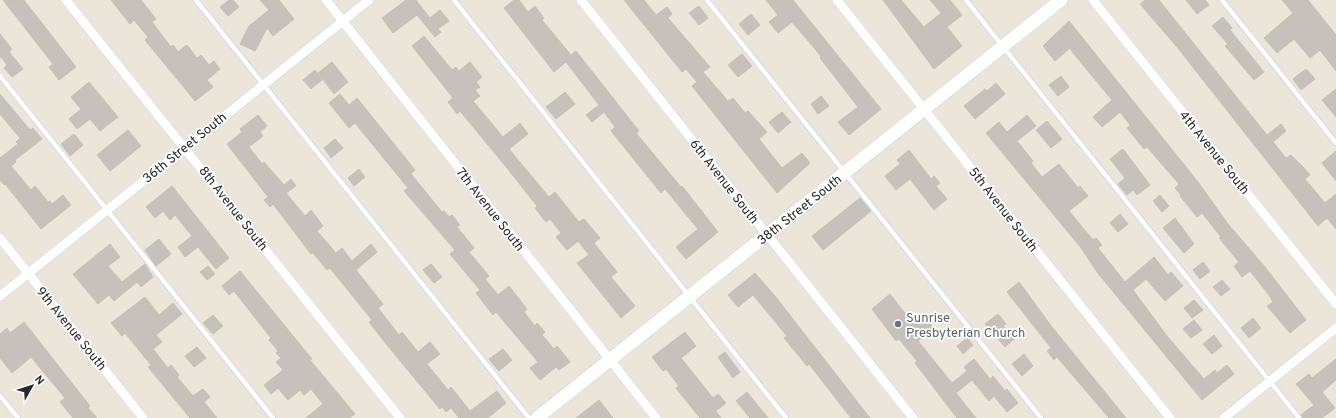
<svg xmlns="http://www.w3.org/2000/svg" width="1336" height="418" font-family="Overpass,sans-serif">
	<rect width="100%" height="100%" fill="#ebe5da"/>
	<path fill="#c6c1ba" stroke="#c6c0b4" d="M3 0H24L76 67 59 80 49 67 53 64Z
		M111 0H141L156 19 152 22 171 47 173 45 178 52 187 45 197 58 201 55 209 65 214 61 220 69 207 80 213 87 195 101 145 40 148 37 134 20 130 24Z
		M229 0H233L239 7 228 16 220 7Z
		M260 0H279L294 19 273 36 267 28 255 51 240 44 249 26 269 10Z
		M406 0H416L430 18 440 10 449 21 438 29 441 32 435 37 417 15 393 33 382 18Z
		M514 0H519L528 12 535 6 544 18 542 20 571 55 576 51 639 131 636 133 681 187 682 186 718 232 686 259 676 247 698 229 665 189 661 193 611 131 615 127 604 112 592 122 586 115 599 105 566 62 554 72 504 8Z
		M624 0H644L656 15 667 7 672 14 668 18 710 67 703 72 728 101 733 98 745 113 748 111 767 132 759 139 782 168 802 153 810 163 777 193 692 86 697 82 686 69 682 72Z
		M766 0H793L881 109 849 135 838 122 858 107 820 58 821 56 792 22 778 33 769 22 778 15Z
		M883 0H901L924 27 941 13 930 0H950L962 15 947 27 962 46 934 69Z
		M1145 0H1159L1267 135 1281 124 1286 131 1273 142 1286 158 1291 155 1304 168 1310 175 1305 179 1325 203 1336 194V229L1327 218 1318 226 1177 47 1140 4Z
		M1186 0H1205L1209 5 1197 14Z
		M1282 0H1308L1336 35V71L1320 50 1310 58 1294 39 1277 53 1264 38 1293 13Z
		M699 6 708 18 699 25 689 13Z
		M751 14 760 25 748 35 739 24Z
		M1223 17 1232 28 1230 30 1264 72 1254 80 1225 46 1228 44 1212 26Z
		M1069 21 1198 182 1228 224 1265 267 1306 320 1290 333 1267 306 1273 302 1269 295 1250 271 1242 277 1234 266 1239 262 1219 238 1221 237 1202 213 1197 217 1180 196 1181 195 1175 188 1179 184 1147 147 1144 149 1127 128 1130 125 1120 112 1102 127 1093 117 1112 100 1073 53 1070 48 1055 61 1043 46Z
		M0 34 12 49 9 52 23 69 12 77 4 68 7 65 1 57 0 58Z
		M424 36 452 70 456 67 459 71 470 62 482 77 476 82 480 87 475 90 480 96 473 101 503 137 520 123 528 134 509 149 549 197 555 192 579 222 584 219 600 238 594 243 617 272 611 277 635 306 621 318 577 263 589 255 578 241 567 250 556 237 561 233 550 219 546 222 535 208 537 206 507 168 460 111 457 114 448 102 453 98 412 46Z
		M742 54 752 66 738 77 728 65Z
		M332 62 348 82 334 94 318 73Z
		M1306 69 1315 79 1301 90 1293 79Z
		M315 70 322 80 311 89 303 80Z
		M1061 76 1069 87 1058 96 1049 85Z
		M89 82 118 117 100 131 90 119 77 129 69 119 81 109 71 97Z
		M996 83 1005 94 975 119 964 106 985 89 987 91Z
		M1336 89V117L1322 100Z
		M565 92 575 104 556 119 546 107Z
		M0 94 30 130 33 128 42 139 15 160 16 162 11 166 31 190 35 186 48 202 50 201 52 204 63 195 71 205 41 229 5 184 4 185 0 180V158L18 144 16 142 20 138 0 114Z
		M340 94 349 105 357 98 415 170 411 174 442 212 444 211 449 217 452 215 460 225 457 227 474 248 469 252 489 276 485 279 498 295 509 286 527 309 524 312 535 326 537 323 545 332 542 335 554 349 557 346 570 362 559 370 556 367 540 380 530 368 538 362 496 312 493 315 476 293 480 290 450 254 455 250 404 191 408 188 355 123 349 128 329 103Z
		M821 96 829 106 818 114 811 104Z
		M782 112 791 122 778 133 769 122Z
		M258 115 267 126 260 132 263 136 249 147 262 164 264 162 284 185 291 179 296 186 286 193 305 216 311 210 323 226 317 231 336 253 342 248 352 261 371 244 377 252 356 270 383 304 378 308 399 335 402 332 418 352 430 342 440 354 427 364 448 390 451 387 470 411 497 391 506 403 488 418H459L451 408 446 412 442 407 440 409 387 345 369 322 372 320 330 268 327 270 313 253 311 254 273 204 270 207 264 200 268 197 227 144 242 132 240 129Z
		M1027 115 1036 126 1017 141 1033 161 1031 163 1042 177 1059 164 1078 188 1080 186 1088 196 1069 211 1093 240 1096 238 1102 245 1098 248 1125 282 1154 257 1168 275 1171 272 1183 286 1165 301 1146 279 1133 290 1167 336 1204 379 1215 370 1217 373 1227 365 1234 374 1202 400 1097 272 1082 249 986 133 999 122 1007 132Z
		M1047 121 1062 139 1051 148 1036 130Z
		M128 130 141 146 110 171 97 155Z
		M74 134 83 145 70 156 61 144Z
		M335 139 343 148 331 158 324 148Z
		M1123 149 1150 185 1137 195 1133 190 1127 195 1118 184 1125 178 1110 159Z
		M909 150 931 179 934 176 940 183 936 186 947 199 934 210 910 179 896 190 885 176 900 164 897 160Z
		M1336 151V181L1322 163Z
		M359 169 365 177 354 186 348 178Z
		M172 186 229 258 216 269 198 247 185 257 178 247 192 236 175 215 170 220 163 211 155 218 146 207Z
		M1160 195 1169 206 1162 212 1153 201Z
		M860 198 871 211 823 250 812 236Z
		M1120 214 1128 224 1118 232 1110 223Z
		M1175 218 1194 244 1184 253 1163 228Z
		M159 239 171 254 156 266 145 250Z
		M110 244 120 257 108 266 122 282 145 264 153 277 141 287 137 282 114 301 109 295 98 304 73 274Z
		M1203 262 1210 271 1200 279 1193 270Z
		M431 264 442 277 434 283 423 270Z
		M208 266 215 274 207 280 200 272Z
		M240 271 312 359 310 360 355 414 349 418H306L323 404 311 389 304 395 300 390 288 400 278 388 271 394 264 385 283 370 276 362 281 358 276 353 278 351 269 340 271 338 234 291 229 295 222 286Z
		M755 273 775 296 870 418H851L809 364 807 366 784 338 787 336 753 295 738 307 728 295Z
		M1222 280 1230 289 1221 296 1213 287Z
		M1019 282 1052 327 1126 418H1109L1057 357 1054 360 1047 351 1051 348 1007 292Z
		M890 294 914 325 925 317 934 329 918 341 952 383 967 371 964 367 974 359 990 379 993 376 1005 391 1007 389 1018 403 1007 412 994 396 989 401 972 380 956 393 976 418H957L915 363 917 361 899 339 896 341 872 309Z
		M145 297 159 315 173 303 182 314 156 335 162 342 153 349 168 368 171 365 179 375 177 377 193 396 203 389 210 397 204 402 217 418H190L148 367 151 365 125 333 122 336 111 323Z
		M1194 300 1203 310 1192 318 1184 308Z
		M998 314 1006 324 1003 326 1014 339 1005 347 985 324Z
		M213 315 223 326 213 334 203 323Z
		M1253 318 1261 328 1249 338 1241 328Z
		M1194 320 1202 330 1191 338 1183 329Z
		M24 322 90 406 88 408 97 418H73L60 402 65 398 31 357 12 373 0 358V334L7 328 10 333Z
		M685 332 696 346 681 358 713 398 718 394 726 403 716 411 721 418H700L676 388 679 386 666 369 663 371 652 357Z
		M1214 335 1222 346 1212 354 1203 344Z
		M967 338 973 345 963 354 957 346Z
		M197 347 206 358 194 367 185 356Z
		M503 349 512 360 499 371 489 359Z
		M725 352 740 372 733 378 718 357Z
		M1024 354 1033 366 1022 376 1012 364Z
		M1336 359V380L1322 392 1335 408 1322 418H1303L1301 415 1314 405 1296 384 1309 374 1312 378Z
		M747 392 768 418H750L736 401Z
		M599 400 613 418H576Z"/>
	<g fill="none" stroke-linecap="round" stroke-linejoin="round">
		<defs>
			<path id="lane" d="M196 0 529 418
				M454 0 786 418
				M707 0 1041 418
				M966 0 1299 418
				M1222 0 1336 143
				M0 76 273 418
				M0 396 18 418"/>
			<path id="street" d="M66 0 400 418
				M326 0 656 418
				M581 0 913 418
				M837 0 1170 418
				M1093 0 1336 304
				M0 238 143 418
				M0 296 369 0
				M1224 418 1336 328"/>
			<g id="secondary">
				<path id="s1" d="M537 418 1061 0"/>
			</g>
		</defs>
		<use href="#lane" stroke="#d0d2e2" stroke-width="6"/>
		<use href="#street" stroke="#d0d2e2" stroke-width="10"/>
		<use href="#secondary" stroke="#d0d2e2" stroke-width="14"/>
		<use href="#lane" stroke="#fff" stroke-width="4.5"/>
		<use href="#street" stroke="#fff" stroke-width="9"/>
		<use href="#secondary" stroke="#fff" stroke-width="13"/>
	</g>
	<circle fill="#6b7280" stroke="#fff" stroke-width="1.5" cx="898" cy="324" r="4"/>
	<g text-anchor="middle" stroke-width="3.5" stroke-linejoin="round" paint-order="stroke">
		<g font-size="13" fill="#292929" stroke="#fff">
			<text transform="translate(184 147) rotate(-39)" y="5">36th Street South</text>
			<text transform="translate(1215 152) rotate(51)" y="5">4th Avenue South</text>
			<text transform="translate(725 181) rotate(52)" y="5">6th Avenue South</text>
			<text transform="translate(234 208) rotate(52)" y="5">8th Avenue South</text>
			<text transform="translate(491 209) rotate(52)" y="5">7th Avenue South</text>
			<text dy="5" stroke="none"><textPath href="#s1" startOffset="335">38th Street South</textPath></text>
			<text transform="translate(1004 209) rotate(52)" y="5">5th Avenue South</text>
			<text transform="translate(72 328) rotate(51)" y="5">9th Avenue South</text>
		</g>
		<g font-size="13" fill="#5b616d" stroke="#fff" text-anchor="start">
			<text x="906" y="322">Sunrise<tspan x="906" dy="15">Presbyterian Church</tspan></text>
		</g>
	</g>
	<g transform="translate(32 386) rotate(51)" stroke="#ffffff" stroke-width="3" paint-order="stroke">
	<path d="M0-3L7 15L0 10L-7 15Z" fill="#292929"/>
	<text y="-6" font-size="11" font-weight="bold" text-anchor="middle" fill="#292929">N</text>
	</g>
</svg>
